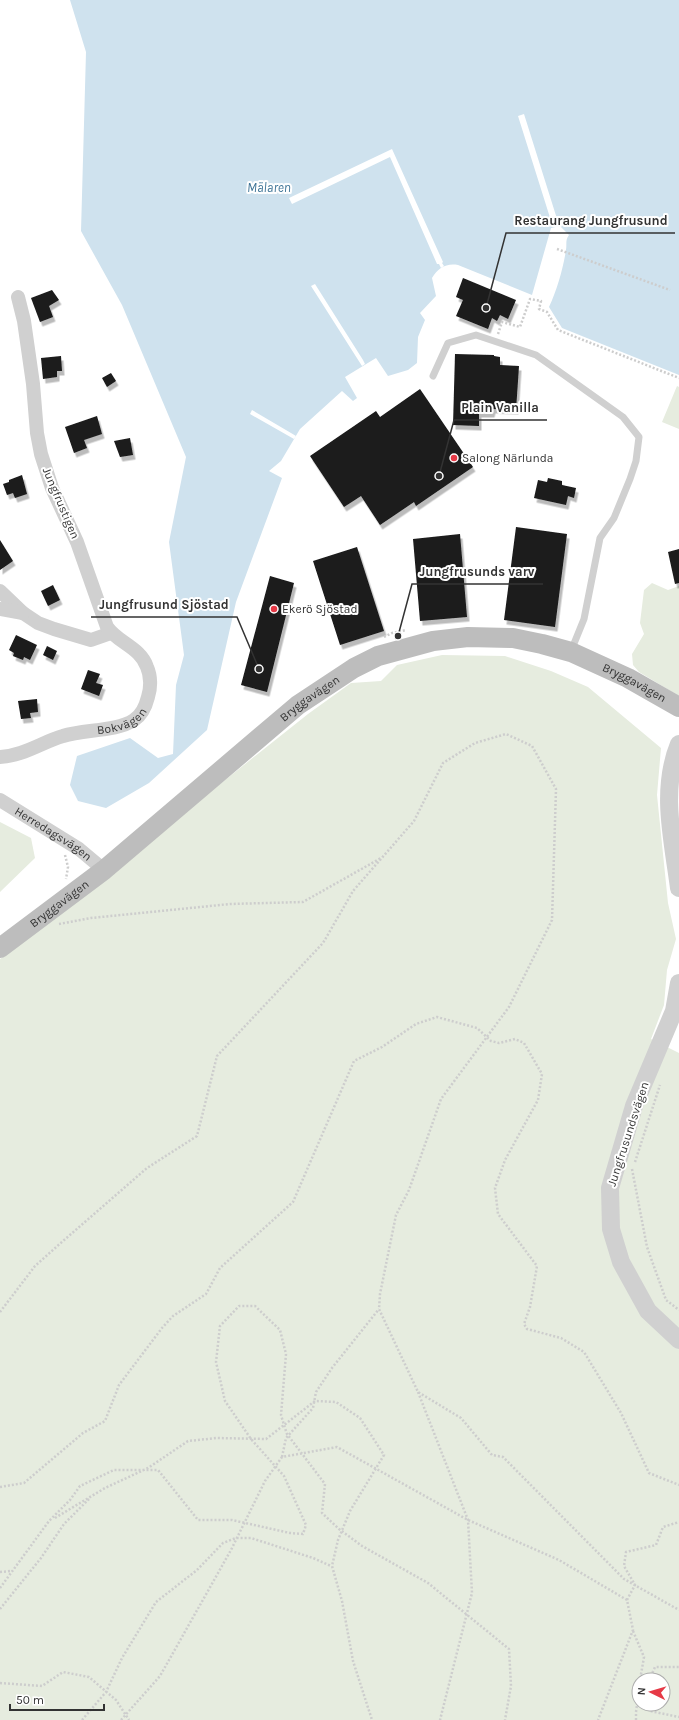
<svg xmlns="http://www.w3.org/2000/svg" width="679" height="1720" font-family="Karla,sans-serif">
	<defs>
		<filter id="shadow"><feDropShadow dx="2.5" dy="4.5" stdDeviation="0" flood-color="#0004"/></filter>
	</defs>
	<rect width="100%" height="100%" fill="#fff"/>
	<path fill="#e6ecdf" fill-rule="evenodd" d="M677 386 679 387V429L662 422Z
		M652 583 668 590 679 586V696L639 672 633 665 632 654 644 634 640 623 644 590Z
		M442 655 505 656 551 671 588 687 661 748 657 795 668 903 676 939 667 970 664 1005 651 1039 679 1053V1720H0V959L308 714 351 683 381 681 397 665ZM639 1680H663V1704H639Z
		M0 822 31 838 35 858 0 892Z"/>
	<path fill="#cfe2ee" d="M70 0H679V375L562 328 549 307C557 290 563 269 566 250 567 244 565 240 569 235L560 226 551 228 532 295 458 265C446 263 438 268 432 278L436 296 420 313 425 320 418 337 417 363 408 370 388 376 376 358 345 377 357 398 353 401 342 391 300 429 281 461 269 471 282 478 236 602 207 730 149 783 106 808 78 801 70 785 77 756 130 738 158 758 173 754 176 685 184 655 169 542 186 457 122 305 81 231 86 52Z"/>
	<path fill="#fff" d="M524 114 558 222 557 223 558 226 554 227 552 224 518 116Z
		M392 149 443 262 442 263 444 266 441 268 439 264H437L390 157 292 204 289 198Z
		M315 284 363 360 365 364 362 366 311 286Z
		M252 410 291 433 296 436 294 439 250 414Z"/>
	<path fill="#1a1a1a" filter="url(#shadow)" d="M463 278 516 300 508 319 500 315 497 321 492 318 488 329 456 316 463 300 456 297Z
		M52 290 59 300 49 306 53 317 40 322 31 298Z
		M455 354 494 355V356L500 357V365L519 366 516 410 493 409 492 413H479V426L453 425Z
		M61 356 62 371H57V377L43 379 41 358Z
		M111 373 116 381 107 387 102 378Z
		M420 389 473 467 416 506 414 502 380 525 361 496 344 507 310 456 376 411 380 417Z
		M97 416 102 434 84 440 87 448 74 453 65 427Z
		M130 438 133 455 120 457 114 441Z
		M22 475 27 494 15 498 13 493 7 495 3 484 9 482V480Z
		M548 478 562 481V485L576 488 574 498 568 496 566 505 534 498 538 480 547 482Z
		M516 527 567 534 555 627 504 620Z
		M460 534 467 617 420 621 413 539Z
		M0 540 13 561 0 570Z
		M357 547 384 631 340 645 313 561Z
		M679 549V583L675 584 668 552Z
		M270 576 294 583 267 692 241 685Z
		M53 585 60 600 48 606 41 591Z
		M16 635 37 645 30 660 24 657 23 660 13 656 14 653 9 650Z
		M47 646 57 651 53 660 43 655Z
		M88 670 100 674 96 683 103 685 99 696 81 689Z
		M37 699 38 712 30 713 31 718 21 719 18 701Z"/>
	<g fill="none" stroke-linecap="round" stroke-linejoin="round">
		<path stroke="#cdcdcd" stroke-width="2.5" stroke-dasharray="2 2" stroke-linecap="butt" d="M557 249 670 290
			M498 334 502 322 520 327 530 299 541 301 539 309 547 312 558 330 679 378
			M384 637 392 633 406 630
			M65 855 68 867 66 879
			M59 924 91 918 230 904 303 902 381 858
			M635 1162 660 1085
			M632 1169 647 1247 666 1300 679 1310
			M0 1312 35 1266 63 1241 147 1168 197 1136 217 1056 323 943 353 891 414 821 443 763 475 743 506 734 532 746 556 789 552 920 509 1007 441 1099 409 1190 396 1215 380 1294 379 1309 418 1392 461 1418 492 1455 503 1457 624 1579 679 1610
			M418 1392 468 1520 472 1593 440 1720
			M282 1457 286 1438 313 1408 316 1392 332 1368 379 1309
			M0 1487 24 1483 83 1433 105 1421 119 1385 162 1328 173 1316 206 1294 220 1268 293 1202 354 1061 382 1047 416 1024 437 1017 477 1028 491 1041 499 1043 515 1039 524 1043 542 1074 538 1100 505 1160 495 1188 498 1214 537 1266 530 1307 524 1324 527 1329 561 1338 584 1352 621 1413 649 1473 679 1485
			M55 1518 105 1488 148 1468 188 1441 217 1438 266 1439 315 1401 336 1402 360 1418 384 1455 350 1511 338 1540 332 1566 342 1601 353 1661 372 1720
			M0 1572 11 1571
			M0 1588 49 1521 70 1500 80 1486 114 1470H158L198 1520H232L290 1533 303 1534 306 1525 284 1476 251 1439 225 1401 216 1362 220 1326 239 1306H255L280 1330 286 1354 281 1415 284 1425 287 1434 325 1484 322 1513 339 1529 362 1546 428 1583 509 1649 511 1686 505 1720
			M627 1600 635 1585 624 1566 626 1552 656 1545 663 1527 679 1522
			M0 1609 41 1558 64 1524 89 1499
			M633 1631 644 1657 640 1680
			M649 1680 655 1667H679
			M0 1683 42 1686 63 1672 89 1677 116 1700 129 1720
			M648 1704 650 1711 679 1717
			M82 1720 106 1692 122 1658 156 1602 197 1570 223 1543 236 1538H251L313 1558 331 1566
			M121 1720 160 1676 231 1550 265 1481 282 1457 337 1447 468 1520 559 1560 627 1600 633 1630 598 1720
			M636 1720V1712L639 1690"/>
		<path stroke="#d0d0d0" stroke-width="7" d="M433 376 448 343 476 335 536 355 623 417 639 437 636 461 630 479 614 518 600 538 584 619 571 651"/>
		<g stroke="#d0d0d0" stroke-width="14">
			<path d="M0 591 23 613 38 623 54 629 91 640 111 633"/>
			<path d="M0 609 23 613"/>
			<path id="s1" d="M0 757C23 756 42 742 63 736 84 729 116 732 134 720 142 715 146 705 148 697 151 688 151 676 147 667 140 647 118 643 107 627L77 542 52 488 41 454 37 433 33 384 24 321 18 297"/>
			<path id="s2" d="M0 800 79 849 104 870"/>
		</g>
		<path stroke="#d0d0d0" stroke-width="18" d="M679 744C660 790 673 841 679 888
			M679 983 674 1011 634 1106 610 1188 611 1229 621 1262 648 1311 679 1340"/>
		<path stroke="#bdbdbd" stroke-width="20" id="s3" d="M0 948 104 870 298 705 354 668 378 656 433 641 468 637 513 638 542 644 571 652 628 678 679 707"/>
	</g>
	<g fill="#e63946" stroke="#fff" stroke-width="1.5">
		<circle cx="454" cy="458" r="4"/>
		<circle cx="274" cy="609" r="4"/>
	</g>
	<g text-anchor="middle" stroke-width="4" stroke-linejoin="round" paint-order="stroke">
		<g font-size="12" fill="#333" stroke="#fff" text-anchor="start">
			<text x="462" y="462">Salong Närlunda</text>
			<text x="282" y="613">Ekerö Sjöstad</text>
		</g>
		<g font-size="12" fill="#333" stroke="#fff">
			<text transform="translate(61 503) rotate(67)" y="4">Jungfrustigen</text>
			<text dy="4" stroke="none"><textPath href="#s3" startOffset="746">Bryggavägen</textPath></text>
			<text dy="4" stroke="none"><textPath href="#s3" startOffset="398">Bryggavägen</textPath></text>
			<text dy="4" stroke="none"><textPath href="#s1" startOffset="128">Bokvägen</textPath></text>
			<text dy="4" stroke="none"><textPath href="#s2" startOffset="63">Herredagsvägen</textPath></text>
			<text dy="4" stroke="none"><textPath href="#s3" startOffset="74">Bryggavägen</textPath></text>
			<text transform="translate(628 1134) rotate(-72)" y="4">Jungfrusundsvägen</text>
		</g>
		<g font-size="13" font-style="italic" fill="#3f7597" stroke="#fff">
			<text x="269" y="192">Mälaren</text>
		</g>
	</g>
	<path fill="none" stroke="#333" stroke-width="1.5" d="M486 308L506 233H675M439 476L454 420H547M398 636L412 584H543M259 669L237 617H91"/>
	<g fill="#333" stroke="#fff" stroke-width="1.5">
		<circle cx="486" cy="308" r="4"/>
		<circle cx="439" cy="476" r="4"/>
		<circle cx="398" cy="636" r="4"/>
		<circle cx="259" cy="669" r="4"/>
	</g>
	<g font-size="13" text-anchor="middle" font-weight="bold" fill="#333" stroke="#fff" stroke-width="4" stroke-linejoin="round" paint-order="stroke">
		<text x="591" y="225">Restaurang Jungfrusund</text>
		<text x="500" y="412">Plain Vanilla</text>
		<text x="477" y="576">Jungfrusunds varv</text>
		<text x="164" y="609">Jungfrusund Sjöstad</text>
	</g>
	<g transform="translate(651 1692) rotate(275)"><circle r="19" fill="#ffffff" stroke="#adadad"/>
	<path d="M0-3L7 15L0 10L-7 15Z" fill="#e63946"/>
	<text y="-6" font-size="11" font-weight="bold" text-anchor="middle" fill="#333333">N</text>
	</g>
	<path d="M10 1704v6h94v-6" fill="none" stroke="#333333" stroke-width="2"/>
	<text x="16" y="1704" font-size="12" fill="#333333" stroke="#ffffff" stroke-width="3" paint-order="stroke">50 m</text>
</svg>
